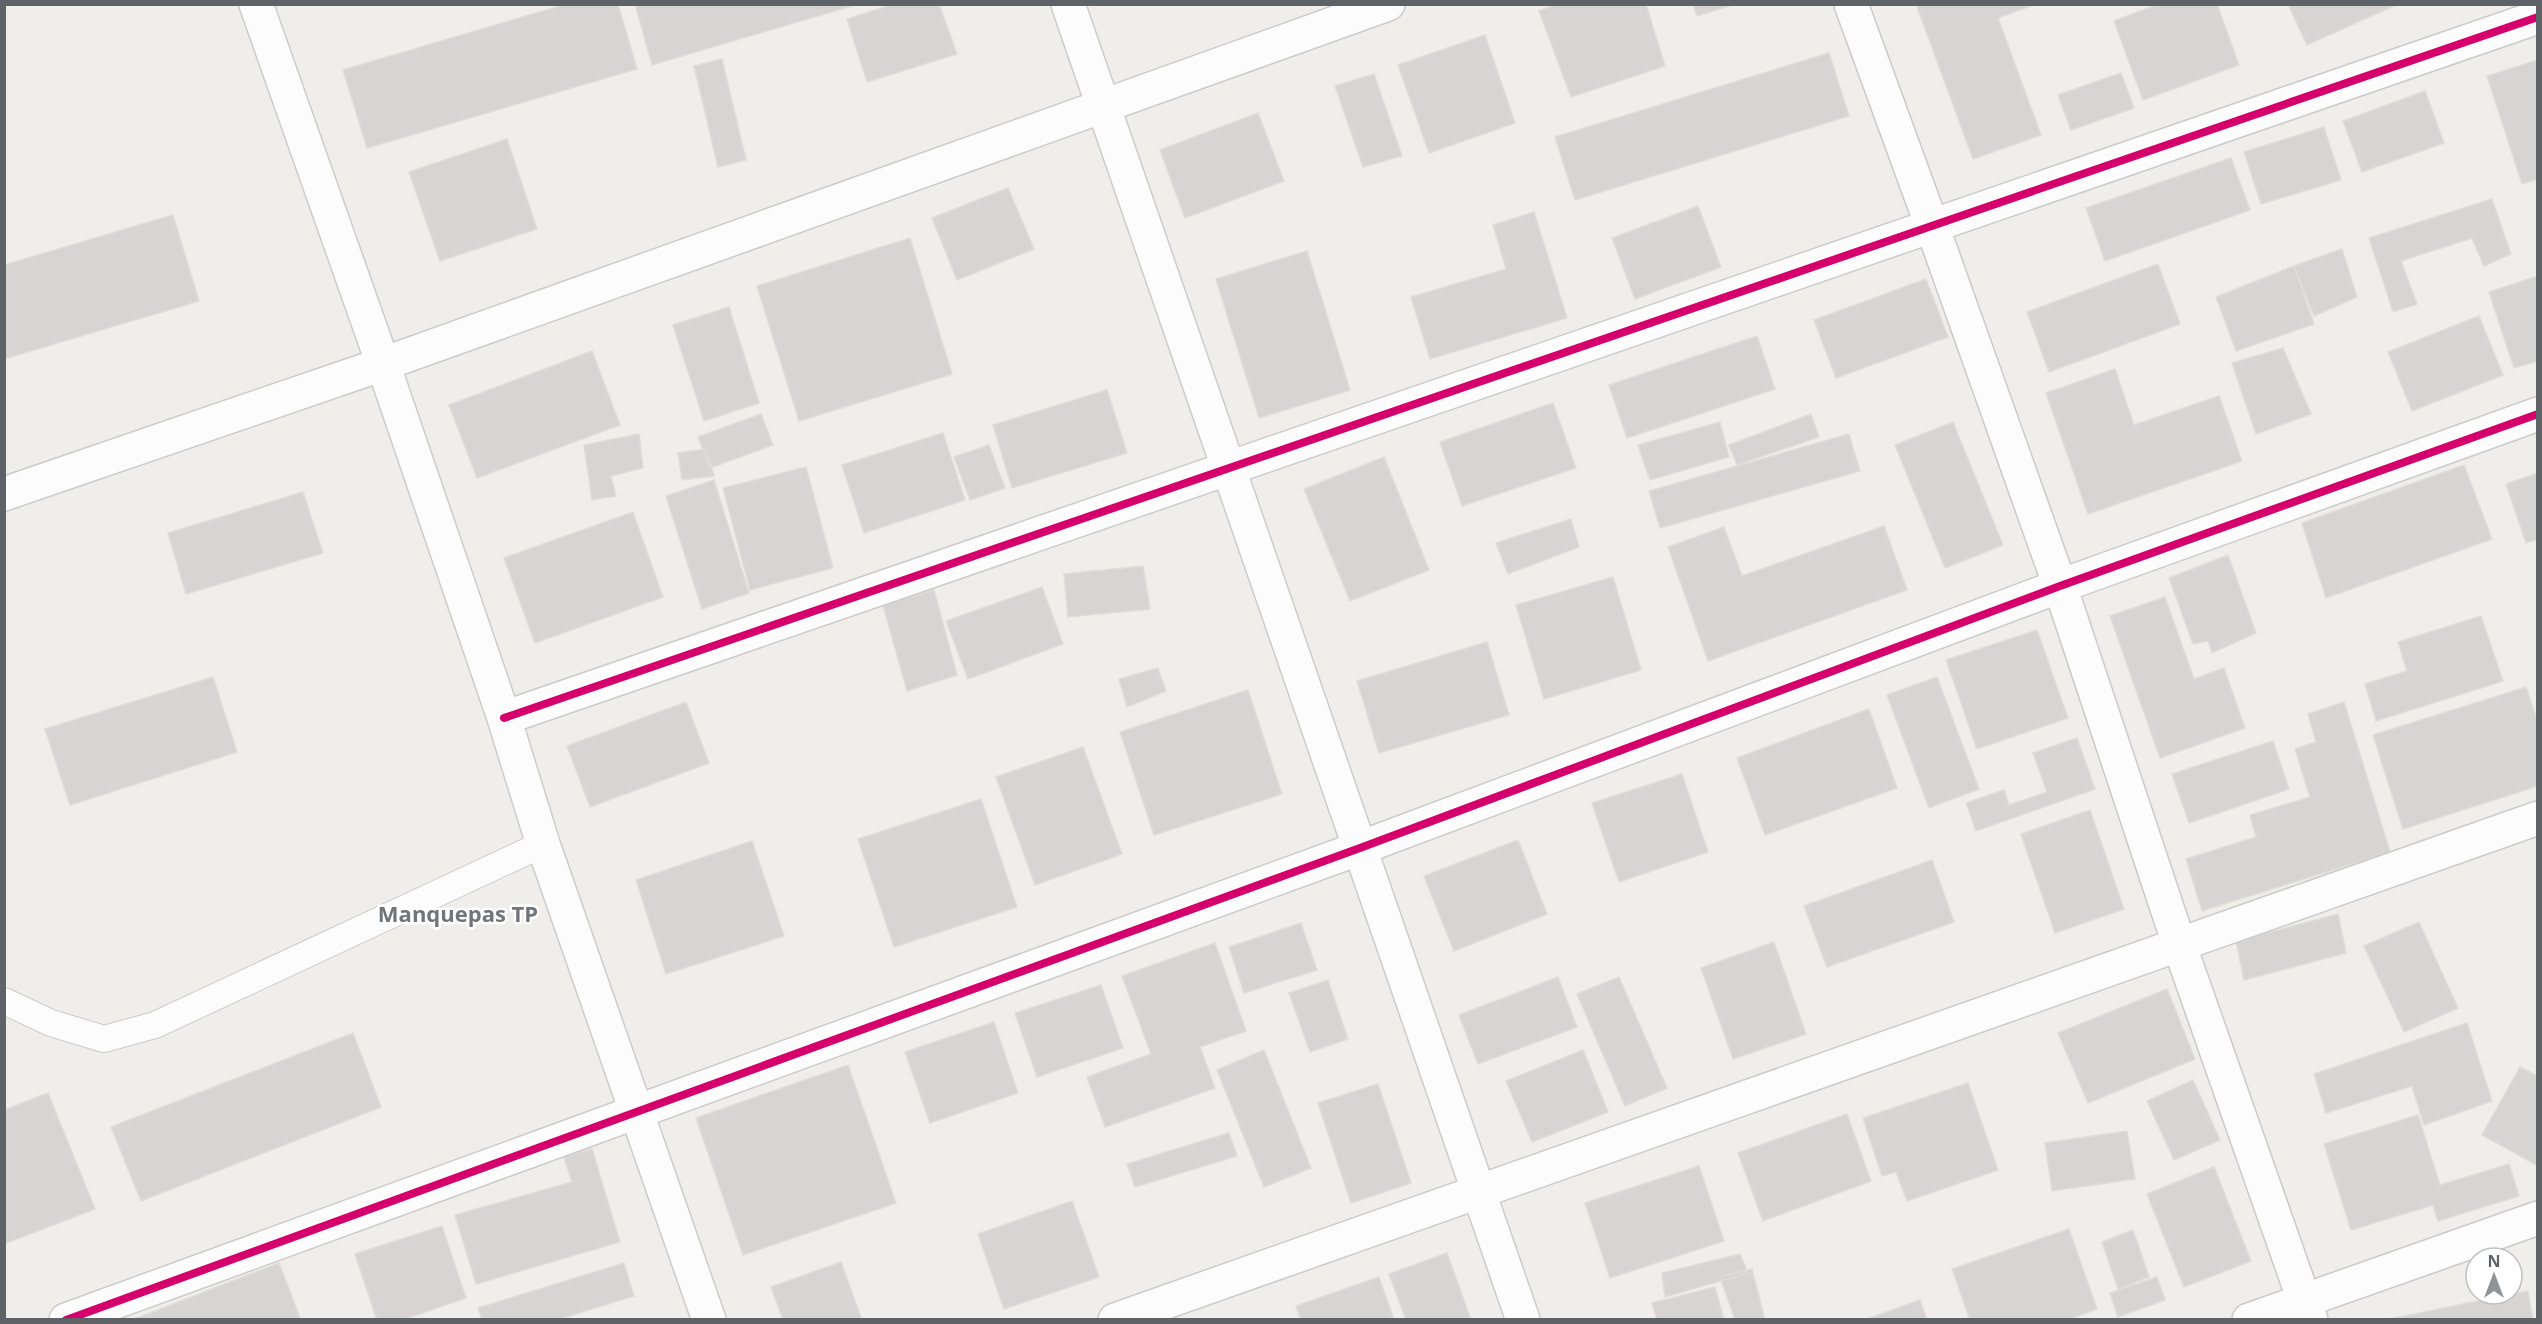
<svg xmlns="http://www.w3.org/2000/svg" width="2542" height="1324" font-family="'Open Sans',sans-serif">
	<rect width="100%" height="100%" fill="#efeeea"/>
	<path fill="#d6d5d3" stroke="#deddd9" stroke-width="1.5" d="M567 4H618L637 69 367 148 343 70Z
		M635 4H858L652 65Z
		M894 4H939L957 54 867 82 847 19Z
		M1558 4H1646L1665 66 1571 97 1539 11Z
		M1693 4H1735L1697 16Z
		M1916 4H2036L1998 18 2041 135 1973 159Z
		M2159 4H2217L2239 65 2143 100 2114 21Z
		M2288 4H2398L2307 45Z
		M1485 35 1515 123 1429 153 1398 65Z
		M1829 53 1849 116 1575 200 1555 137Z
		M722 59 746 160 718 167 694 66Z
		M2538 60V179L2522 184 2487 76Z
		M2121 73 2134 108 2071 130 2058 95Z
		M1374 74 1402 156 1363 167 1335 86Z
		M2425 91 2444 143 2362 172 2343 121Z
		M1258 113 1284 181 1185 218 1160 150Z
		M2324 127 2341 180 2261 204 2244 152Z
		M507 139 537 229 440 261 409 172Z
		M2231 158 2250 210 2105 261 2086 208Z
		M1008 188 1034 249 957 280 932 218Z
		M2492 199 2511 254 2484 266 2472 238 2401 261 2417 304 2393 312 2369 238Z
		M1698 206 1721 267 1635 299 1612 238Z
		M1534 212 1567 318 1430 359 1411 297 1506 269 1493 225Z
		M173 215 199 301 4 359V265Z
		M910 238 952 374 799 421 757 286Z
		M2342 249 2357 297 2314 316 2294 266Z
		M1307 251 1350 390 1259 418 1216 279Z
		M2158 264 2180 324 2049 372 2027 312Z
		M2294 266 2314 324 2236 351 2216 297Z
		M2538 276V361L2514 368 2489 292Z
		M1926 279 1948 337 1836 378 1814 320Z
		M729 307 759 403 704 421 673 325Z
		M2479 316 2503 375 2412 411 2388 352Z
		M1757 336 1775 389 1627 438 1609 385Z
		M2283 348 2311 414 2256 434 2232 363Z
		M592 351 620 425 477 478 449 405Z
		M2115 369 2134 425 2219 396 2242 461 2088 514 2046 393Z
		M1107 390 1127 453 1012 488 993 425Z
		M1553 403 1576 468 1462 506 1440 442Z
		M761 414 773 445 710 468 698 437Z
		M1811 414 1819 437 1737 465 1729 445Z
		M1720 422 1729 457 1650 480 1638 445Z
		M1953 422 2003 545 1945 568 1895 445Z
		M943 433 965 500 864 533 842 465Z
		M639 434 643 468 611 476 616 496 592 500 584 445Z
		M1849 434 1860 471 1660 528 1649 491Z
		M989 445 1005 488 970 500 954 457Z
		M706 449 714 476 682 480 678 453Z
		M1384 457 1429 570 1350 601 1304 489Z
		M2464 465 2492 539 2326 598 2302 523Z
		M806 467 833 568 750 590 723 488Z
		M2538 473V539L2526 543 2506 484Z
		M714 480 749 593 702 609 666 496Z
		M303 492 323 553 186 594 168 533Z
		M633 512 663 597 535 643 504 558Z
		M1571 519 1579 547 1508 574 1496 543Z
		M1884 526 1907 590 1708 661 1668 547 1724 527 1742 576Z
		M2228 555 2256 633 2212 653 2208 641 2193 644 2169 578Z
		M1143 566 1150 609 1068 617 1064 574Z
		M1613 577 1641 670 1544 699 1516 605Z
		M1042 587 1063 644 968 679 946 621Z
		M934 590 957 675 907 691 883 605Z
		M2165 597 2194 679 2224 668 2245 728 2160 758 2110 616Z
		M2481 616 2503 681 2376 721 2365 684 2407 671 2398 642Z
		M2037 630 2068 718 1977 749 1946 660Z
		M1487 642 1509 715 1379 753 1357 681Z
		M1158 668 1166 691 1127 707 1119 679Z
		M213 677 237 752 70 805 45 729Z
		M1937 677 1979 789 1929 808 1887 695Z
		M2526 687 2538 723V786L2403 829 2373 735Z
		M1248 690 1282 794 1154 835 1120 732Z
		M686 702 709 763 590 807 567 746Z
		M2344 702 2390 852 2202 911 2186 859 2256 837 2250 815 2310 797 2295 749 2316 742 2308 714Z
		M1869 709 1897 788 1765 835 1737 758Z
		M2077 738 2095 789 1976 831 1966 803 2004 790 2009 805 2047 792 2033 753Z
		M2273 741 2289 789 2189 823 2172 774Z
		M1083 747 1122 854 1035 885 996 777Z
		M1682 774 1708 852 1619 882 1592 803Z
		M981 799 1017 907 894 947 858 839Z
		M2090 810 2124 909 2055 933 2021 834Z
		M1518 840 1547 914 1454 951 1424 876Z
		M752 841 784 936 666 974 636 880Z
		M1932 860 1954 922 1827 967 1804 906Z
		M2338 914 2346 953 2244 980 2236 941Z
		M2419 922 2458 1008 2404 1032 2364 946Z
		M1301 923 1317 970 1244 993 1229 947Z
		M1774 942 1806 1034 1733 1059 1701 968Z
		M1215 943 1246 1031 1200 1047 1215 1088 1105 1127 1087 1077 1151 1054 1122 976Z
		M1558 977 1577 1027 1478 1064 1459 1015Z
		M1619 977 1667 1088 1625 1106 1577 994Z
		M1328 980 1348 1039 1310 1052 1289 993Z
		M1101 985 1123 1048 1037 1077 1015 1013Z
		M2167 989 2195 1059 2088 1103 2058 1033Z
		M994 1022 1018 1093 930 1123 905 1052Z
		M2467 1023 2492 1101 2424 1125 2412 1086 2326 1113 2314 1074Z
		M353 1033 381 1107 141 1201 111 1127Z
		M1264 1050 1311 1168 1264 1187 1217 1070Z
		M1583 1050 1608 1112 1532 1142 1506 1081Z
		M848 1065 896 1203 743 1255 696 1118Z
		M2520 1067 2538 1076V1166L2482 1135Z
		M2193 1080 2220 1140 2174 1160 2147 1101Z
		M1968 1083 1998 1170 1907 1201 1896 1172 1882 1176 1863 1118Z
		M1378 1084 1411 1183 1351 1203 1318 1103Z
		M48 1093 95 1209 4 1244V1110Z
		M1847 1114 1871 1181 1763 1221 1738 1153Z
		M2418 1115 2440 1185 2509 1164 2519 1196 2438 1221 2433 1205 2351 1230 2324 1144Z
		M2127 1131 2135 1179 2052 1191 2045 1143Z
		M1229 1133 1237 1156 1135 1187 1127 1164Z
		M592 1149 620 1242 476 1284 455 1215 572 1182 564 1157Z
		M1699 1166 1724 1241 1610 1278 1585 1203Z
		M2214 1167 2251 1261 2184 1287 2147 1194Z
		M1072 1201 1099 1277 1004 1309 978 1234Z
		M442 1226 466 1298 402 1320H377L355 1254Z
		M2069 1229 2097 1309 2068 1320H1970L1952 1269Z
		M2133 1230 2149 1277 2118 1289 2102 1242Z
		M1447 1253 1471 1320H1406L1389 1274Z
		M1740 1254 1748 1273 1665 1297 1662 1273Z
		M841 1262 862 1320H783L771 1287Z
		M279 1263 301 1320H132Z
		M624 1263 634 1296 557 1320H482L478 1308Z
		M1752 1269 1765 1320H1735L1720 1277Z
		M1379 1277 1394 1320H1301L1296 1306Z
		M2157 1277 2165 1300 2118 1317 2110 1293Z
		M1715 1287 1724 1320H1657L1652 1303Z
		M2528 1291 2533 1320H2385L2512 1294Z
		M1920 1300 1927 1320H1864Z"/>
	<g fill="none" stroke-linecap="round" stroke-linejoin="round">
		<defs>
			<path id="lane" d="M4 1001 51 1023 104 1039 155 1025 543 844"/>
			<path id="street" d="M256 4 383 364 504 718 543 844 709 1320
				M1068 4 1523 1320
				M4 494 383 364 1388 4
				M504 718 2538 17
				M66 1320 1360 848 2060 586 2538 414
				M1115 1320 2538 818"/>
			<path id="secondary" d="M1851 4 1932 226 2060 586 2179 944 2311 1320
				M2249 1320 2538 1218"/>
		</defs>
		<use href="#lane" stroke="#cbcccc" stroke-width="28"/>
		<use href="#street" stroke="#cbcccc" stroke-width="36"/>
		<use href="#secondary" stroke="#cacacb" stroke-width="36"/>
		<use href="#lane" stroke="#fdfcfc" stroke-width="26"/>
		<use href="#street" stroke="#fdfcfc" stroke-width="33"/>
		<use href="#secondary" stroke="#fdfcfc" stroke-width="33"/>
		<defs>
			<path id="cycleway" d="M504 718 2538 17
				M66 1320 1360 848 2060 586 2538 414"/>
		</defs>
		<use href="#cycleway" stroke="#fff" stroke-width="11"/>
		<use href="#cycleway" stroke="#d6006c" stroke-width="8"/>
	</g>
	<g text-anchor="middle" stroke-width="5" stroke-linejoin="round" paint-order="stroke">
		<g font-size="22" font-weight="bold" fill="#70757a" stroke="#fff">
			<text x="458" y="922">Manquepas TP</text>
		</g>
	</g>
	<rect width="2542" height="1324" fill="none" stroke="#5f6368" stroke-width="12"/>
	<g transform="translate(2494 1276)"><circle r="28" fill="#ffffff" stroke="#bfc1c3" stroke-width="1.5"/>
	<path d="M0-4.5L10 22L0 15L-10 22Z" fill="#919496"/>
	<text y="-9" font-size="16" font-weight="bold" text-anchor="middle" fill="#5f6368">N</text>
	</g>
</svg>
